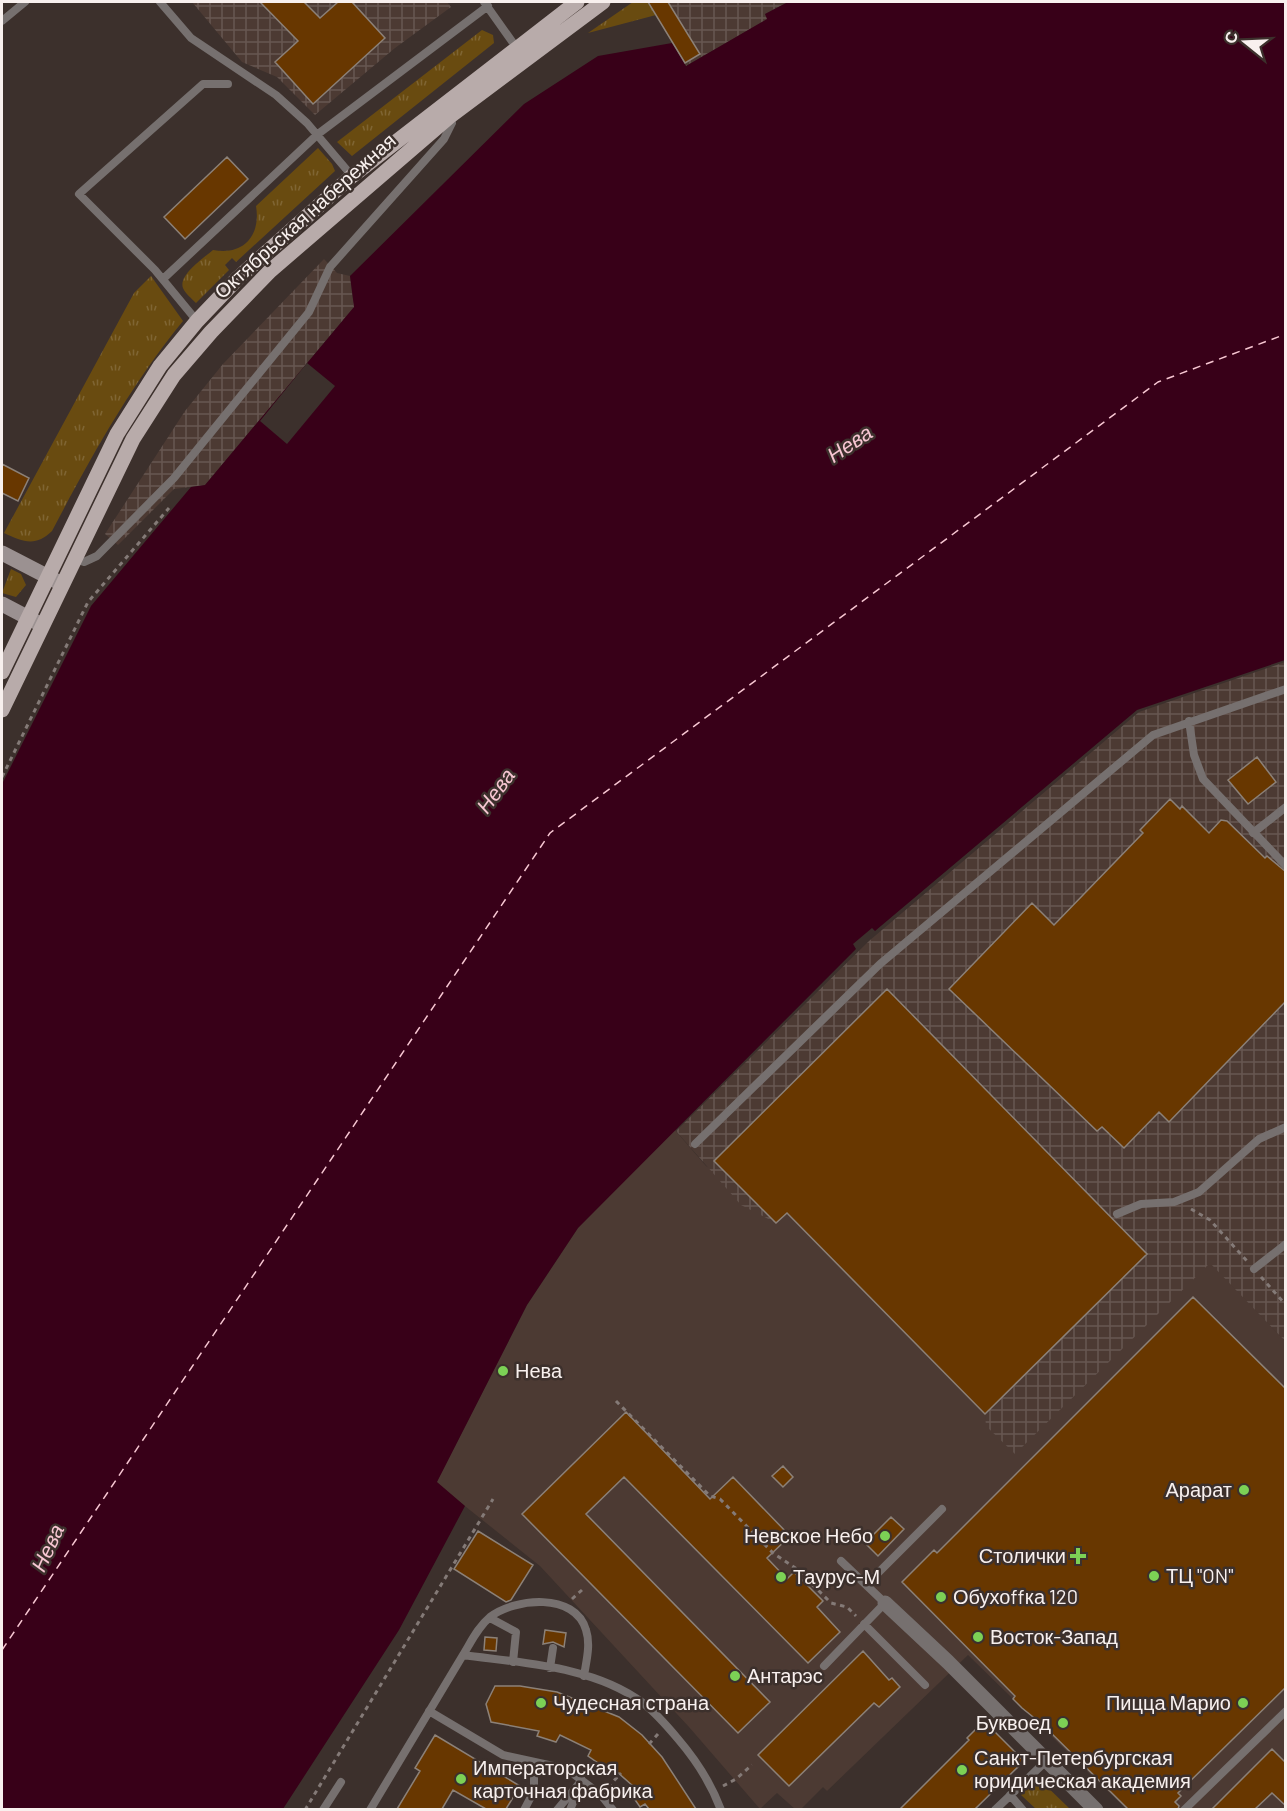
<svg xmlns="http://www.w3.org/2000/svg" width="1287" height="1811" font-family="Barlow,sans-serif">
	<defs>
		<pattern id="industrial-grid" width="8" height="8" patternUnits="userSpaceOnUse" patternTransform="scale(1.5)"><rect width="8" height="8" fill="#4c3a33"/><path d="M0 4h8M4 0v8" fill="none" stroke="#675751"/></pattern>
		<pattern id="grass-tufts" width="24" height="20" patternUnits="userSpaceOnUse" patternTransform="scale(1.5)"><rect width="24" height="20" fill="#694b10"/><path d="M3 7l-1-3M5 7V3M7 7l1-3M15 17l-1-3M17 17v-4M19 17l1-3" fill="none" stroke="#7f6533"/></pattern>
	</defs>
	<rect width="100%" height="100%" fill="#3c302c"/>
	<path fill="#4c3a33" d="M674 1129 706 1166 787 1213 985 1414 987 1426 1015 1453 1210 1262 1285 1341V1809H1126L968 1655 827 1791 823 1787 800 1810 795 1809 777 1793 760 1809 689 1727 540 1566 436 1483 527 1305 578 1228Z"/>
	<path fill="url(#industrial-grid)" d="M192 2H447L451 7 395 48 315 115 277 77 242 62Z
		M648 2H788L765 14 768 19 686 66Z
		M324 259 337 273 350 276 354 307 205 485 174 489 118 545 105 534 185 411 223 364Z
		M1285 662V1341L1210 1263 1015 1454 986 1426 985 1414 787 1213 776 1223 741 1205 676 1131 869 941 1139 712Z"/>
	<path fill="url(#grass-tufts)" d="M633 2H648L656 15 588 33Z
		M482 30 493 35 494 43 352 156 337 142Z
		M318 148 332 164 335 171 236 262 232 258 225 265 229 270 196 303C192 299 185 293 183 288 178 275 205 257 213 250 244 256 261 235 256 206Z
		M151 276 183 321C130 386 91 457 52 531 36 547 23 542 4 533L134 293Z
		M11 569 21 574 26 585 16 597 2 593Z
		M1038 1778 1070 1809H1036L1021 1795Z"/>
	<path fill="#380018" d="M788 2H1285V660L1137 710 875 931 872 928 853 944 856 949 578 1228 527 1305 437 1482 465 1506 399 1630 283 1809H2V784L91 606 191 487 205 485 354 307 350 276 524 104 598 56 672 43 686 66 767 19 765 14Z"/>
	<path fill="#3c302c" d="M307 363 335 386 287 444 260 421Z"/>
	<g fill="none" stroke-linecap="round" stroke-linejoin="round">
		<path stroke="#f7c6d2" stroke-width="1.5" stroke-dasharray="8 6" stroke-linecap="butt" d="M2 1650 550 833 1158 382 1286 334"/>
	</g>
	<path fill="#683700" stroke="#8c8178" stroke-width="1.5" d="M260 2H304L320 18 338 2H352L385 38 313 104 275 62 298 41Z
		M648 2H668L700 54 685 63Z
		M227 157 248 179 185 239 164 217Z
		M2 464 29 478 18 501 2 493Z
		M1257 757 1276 782 1248 804 1228 780Z
		M1170 799 1180 809 1182 806 1209 833 1221 820 1227 821 1265 858 1267 856 1286 872V1001L1169 1122 1159 1112 1124 1148 1102 1127 1097 1131 949 989 1032 903 1054 925 1143 833 1140 830Z
		M887 989 1147 1254 985 1414 787 1213 776 1223 714 1161Z
		M1193 1297 1286 1389V1687L1178 1793 1181 1796 1175 1802 1179 1806 1178 1809H1128L1043 1725 1022 1708 1013 1699 1015 1696 902 1582 934 1550 937 1553Z
		M626 1412 710 1499 733 1477 790 1536 767 1558 787 1579 794 1572 823 1601 817 1607 840 1632 808 1663 624 1477 586 1514 770 1702 738 1733 522 1514Z
		M783 1466 793 1477 783 1487 772 1476Z
		M891 1517 904 1529 878 1556 865 1543Z
		M478 1531 533 1565 511 1600 506 1602 454 1569Z
		M545 1630 566 1633 564 1647 553 1642 543 1644Z
		M485 1637 497 1638 496 1651 484 1650Z
		M863 1651 889 1680 892 1678 900 1687 879 1707 874 1703 789 1786 758 1755Z
		M495 1686H520L557 1692 619 1717 642 1735 662 1757 696 1809H649L645 1804 640 1807 629 1791 633 1786 608 1764 604 1767 588 1756 591 1750 560 1735 556 1742 537 1736 539 1731 491 1722 486 1704Z
		M984 1721 1024 1761 975 1809H900L969 1740 967 1738Z
		M435 1735 520 1786 506 1809H486L453 1790 442 1809H397L420 1771 415 1768Z
		M1272 1749 1286 1763V1806L1272 1793 1255 1809H1212Z"/>
	<g fill="none" stroke-linecap="round" stroke-linejoin="round">
		<path stroke="#847a77" stroke-width="3" stroke-dasharray="4.5 4.5" stroke-linecap="butt" d="M2 777 88 602 169 508
			M1191 1209 1210 1220 1247 1261
			M1261 1277 1286 1305
			M616 1401 710 1496 720 1499 773 1553 797 1569 831 1603 847 1607 856 1616
			M572 1599 582 1590
			M649 1744 658 1734
			M723 1786 736 1779 752 1765
			M608 1787 621 1773
			M305 1810 493 1499"/>
		<path stroke="#76706f" stroke-width="8" d="M160 2 191 38 276 95 307 123 352 176
			M484 2 516 47
			M2 21 25 2
			M163 279 318 134 488 6
			M197 321 155 270 79 194 203 84H228
			M75 559 84 562 97 556 174 478 309 312 330 267 444 139 452 123 447 116
			M1189 721 1194 755 1203 779 1286 866
			M1253 833 1286 807
			M695 1144 880 964 1153 735 1286 689
			M1117 1214 1141 1204 1174 1202 1199 1192 1259 1139 1286 1127
			M1254 1269 1286 1244
			M866 1585 942 1509
			M490 1618 516 1632 513 1662
			M864 1624 925 1685
			M463 1655C471 1642 478 1627 490 1617 515 1598 575 1592 586 1630 591 1645 586 1662 584 1676
			M824 1666 885 1603 841 1561
			M550 1668 553 1648
			M429 1711 503 1755 567 1769 601 1795 613 1810
			M1010 1795 1023 1810
			M323 1810 341 1782
			M370 1810 463 1655C522 1663 594 1666 643 1703 656 1713 668 1727 678 1739 696 1760 711 1783 721 1810
			M524 1810 534 1791V1764
			M557 1810 582 1780
			M570 1810 580 1785
			M995 1810 1045 1762
			M1184 1810 1286 1711"/>
		<path stroke="#76706f" stroke-width="15" d="M885 1603 948 1662 1096 1810"/>
		<path stroke="#9b9191" stroke-width="15" d="M2 553 60 583
			M2 604 40 624"/>
		<path stroke="#b8abaa" stroke-width="15" d="M2 672 117 434 160 366 197 321 238 278 352 176 577 2
			M2 710 133 439 174 375 211 332 270 271 449 117 603 2"/>
	</g>
	<g fill="#7cd155" stroke="#3c302c" stroke-width="2">
		<circle cx="503" cy="1371" r="6"/>
		<circle cx="1244" cy="1490" r="6"/>
		<circle cx="885" cy="1536" r="6"/>
		<path d="M1075 1547h6v6h6v6h-6v6h-6v-6h-6v-6h6z"/>
		<circle cx="1154" cy="1576" r="6"/>
		<circle cx="781" cy="1577" r="6"/>
		<circle cx="941" cy="1597" r="6"/>
		<circle cx="978" cy="1637" r="6"/>
		<circle cx="735" cy="1676" r="6"/>
		<circle cx="541" cy="1703" r="6"/>
		<circle cx="1243" cy="1703" r="6"/>
		<circle cx="1063" cy="1723" r="6"/>
		<circle cx="962" cy="1770" r="6"/>
		<circle cx="461" cy="1779" r="6"/>
	</g>
	<g text-anchor="middle" stroke-width="5" stroke-linejoin="round" paint-order="stroke">
		<g font-size="20" fill="#f8f0ee" stroke="#3c302c">
			<text transform="translate(305 216) rotate(-42)" y="7">Октябрьская набережная</text>
		</g>
		<g font-size="20" fill="#f8f0ee" stroke="#3c302c" text-anchor="start">
			<text x="515" y="1378">Нева</text>
			<text x="1232" y="1497" text-anchor="end">Арарат</text>
			<text x="873" y="1543" text-anchor="end">Невское Небо</text>
			<text x="1066" y="1563" text-anchor="end">Столички</text>
			<text x="1166" y="1583">ТЦ "ON"</text>
			<text x="793" y="1584">Таурус-М</text>
			<text x="953" y="1604">Обухоffка 120</text>
			<text x="990" y="1644">Восток-Запад</text>
			<text x="747" y="1683">Антарэс</text>
			<text x="553" y="1710">Чудесная страна</text>
			<text x="1231" y="1710" text-anchor="end">Пицца Марио</text>
			<text x="1051" y="1730" text-anchor="end">Буквоед</text>
			<text x="974" y="1765">Санкт-Петербургская<tspan x="974" dy="23">юридическая академия</tspan></text>
			<text x="473" y="1775">Императорская<tspan x="473" dy="23">карточная фабрика</tspan></text>
		</g>
		<g font-size="21" font-style="italic" fill="#f7c6d2" stroke="#3c302c">
			<text transform="translate(850 444) rotate(-34)" y="7">Нева</text>
			<text transform="translate(496 791) rotate(-54)" y="7">Нева</text>
			<text transform="translate(48 1548) rotate(-65)" y="7">Нева</text>
		</g>
	</g>
	<rect width="1287" height="1811" fill="none" stroke="#f8f0ee" stroke-width="6"/>
	<g transform="translate(1245 42) rotate(288)" stroke="#3c302c" stroke-width="4.5" paint-order="stroke">
	<path d="M0-4.5L10 22L0 15L-10 22Z" fill="#f8f0ee"/>
	<text y="-9" font-size="16" font-weight="bold" text-anchor="middle" fill="#f8f0ee">С</text>
	</g>
</svg>
